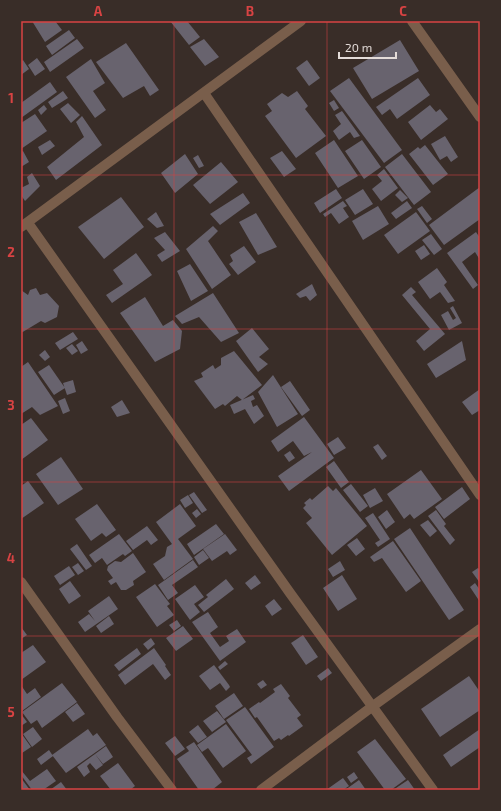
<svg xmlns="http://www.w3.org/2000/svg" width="501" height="811" font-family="'Exo 2',sans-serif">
	<rect width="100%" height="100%" fill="#392d28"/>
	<path fill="#68636e" d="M32 21H55L62 30 45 42Z
		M170 21H187L200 37 189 45Z
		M69 30 75 38 52 55 46 46Z
		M77 39 84 48 50 72 44 62Z
		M204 39 219 57 205 66 190 47Z
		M400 40 419 71 372 99 353 68Z
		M126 43 159 90 150 96 144 86 123 98 96 62Z
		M37 58 45 69 35 76 28 65Z
		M91 59 105 83 93 91 106 110 95 118 66 77Z
		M23 60 29 69 21 75V62Z
		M307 60 320 78 309 86 296 68Z
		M349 78 402 150 384 163 330 91Z
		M418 78 430 95 397 119 390 109 382 115 376 107Z
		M50 82 57 92 21 118V103Z
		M63 91 68 98 52 108 48 102Z
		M297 91 308 106 305 109 326 136 296 158 265 116 272 111 267 104 282 93 288 97Z
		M334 100 339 108 334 111 329 103Z
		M68 103 80 115 71 123 60 109Z
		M44 105 47 109 41 115 38 110Z
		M430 105 436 112 440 109 448 119 421 140 408 122Z
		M342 111 360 136 354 138 350 132 339 140 333 131 341 124 335 115Z
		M35 114 47 131 21 149V123Z
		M82 116 102 145 56 180 47 167 84 137 76 122Z
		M445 136 458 157 451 162 447 156 440 160 431 144Z
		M50 140 55 146 42 155 38 147Z
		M334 140 358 176 338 188 315 153Z
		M362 140 381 167 364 179 345 151Z
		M425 145 448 174 433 185 409 154 418 147 420 149Z
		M23 151 29 162 21 167V152Z
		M282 151 296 169 284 177 270 158Z
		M185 154 198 174 175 193 161 173Z
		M402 154 431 192 414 205 385 167Z
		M198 155 204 166 199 168 193 158Z
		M221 162 238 182 210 204 193 185Z
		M384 169 398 188 381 201 372 189 382 181 377 175Z
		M32 173 40 186 25 201 21 195V188L29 184 27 177Z
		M480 187V219L444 245 429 225Z
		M336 189 342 198 320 213 314 203Z
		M363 189 373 204 355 215 345 200Z
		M400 190 408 198 402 202 395 195Z
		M243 193 250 203 220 225 210 214Z
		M121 197 144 227 104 259 78 227Z
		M343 201 347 206 343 208 349 217 339 224 331 213 325 217 323 214Z
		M407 201 412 208 396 219 391 213Z
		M378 206 389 224 363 240 352 221Z
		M422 206 432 219 427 223 417 209Z
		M156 212 164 226 157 228 147 219Z
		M416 212 430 231 398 254 384 235Z
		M256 213 277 247 258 255 239 222Z
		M213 226 218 231 208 241 231 275 212 289 186 249Z
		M165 232 180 251 162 262 157 255 165 250 154 238Z
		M476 232 480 238V260L475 252 462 262 478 285 473 289 447 253Z
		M431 234 442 249 434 255 422 240Z
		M424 245 430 254 421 260 415 251Z
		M244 246 256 262 238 275 229 264 233 261 230 255Z
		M136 253 152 275 112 303 106 295 123 284 113 270Z
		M190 264 208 291 191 301 177 271Z
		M437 268 447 282 444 285 455 301 448 303 440 292 430 299 418 282Z
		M312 284 317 295 310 301 306 296 300 298 296 294Z
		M411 287 416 292 412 295 445 334 424 351 416 341 430 329 402 295Z
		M36 288 40 295 47 293 59 306 57 317 45 323 41 321 21 333V290L28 295 30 290Z
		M213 293 239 333 221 342 199 317 182 324 175 316Z
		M145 297 163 326 173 320 182 331 180 349 155 362 120 313Z
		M453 306 462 323 449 330 441 315 448 311 453 320 456 318 450 308Z
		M252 328 269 349 259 357 268 364 258 372 236 341Z
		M73 332 78 339 60 350 55 343Z
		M82 341 88 350 81 354 76 345Z
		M462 341 466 360 436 378 427 364Z
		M72 344 78 351 72 355 66 348Z
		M45 350 50 357 45 361 39 355Z
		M234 351 262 385 242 400 237 396 225 406 223 404 215 409 194 381 203 377 201 373 213 365 215 369 221 365V358Z
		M28 362 58 406 40 415 32 407 21 414V367Z
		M49 365 65 388 54 395 38 372Z
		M273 375 298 414 277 427 258 392Z
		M73 380 76 392 67 395 63 383Z
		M290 381 310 410 302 416 281 387Z
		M480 389V410L472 415 462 402Z
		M253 395 255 399 251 401 253 407 257 405 264 416 254 424 245 409 234 414 230 405Z
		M65 398 70 411 63 414 58 401Z
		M122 400 130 413 117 417 111 407Z
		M304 417 334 458 289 491 278 476 312 452 304 456 293 441 278 452 271 441Z
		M31 418 48 440 21 460V425Z
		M338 437 346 448 334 455 327 444Z
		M378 444 387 456 382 460 373 447Z
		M290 451 295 458 289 462 284 455Z
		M61 457 83 489 58 505 36 474Z
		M334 461 349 482 341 488 326 467Z
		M421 470 442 499 414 519 410 514 404 519 387 494Z
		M28 481 44 503 21 519V486Z
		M351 484 368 506 360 512 343 490Z
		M328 486 333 491 336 488 367 526 332 555 306 523 312 518 303 508 306 505 304 503 310 498 312 500Z
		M462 487 470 499 444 519 435 507Z
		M375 488 383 501 370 508 363 495Z
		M194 492 207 510 202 513 189 495Z
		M188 495 193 503 185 508 180 500Z
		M97 504 116 530 106 537 102 533 91 541 75 519Z
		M180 504 196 526 178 539 193 559 164 580 153 564 165 556 167 547 172 544 156 522Z
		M197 509 201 514 196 518 192 513Z
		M387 510 395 522 386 529 378 517Z
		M436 510 446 524 444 526 455 540 450 545 428 516Z
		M373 513 390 539 378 547 375 543 380 540 365 518Z
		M428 520 437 531 430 537 420 525Z
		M216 524 224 534 194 555 187 544Z
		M147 526 158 540 151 545 147 540 133 550 126 541Z
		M410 528 464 610 449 620 394 539Z
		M119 534 125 542 120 546 125 542 132 551 125 556 123 554 107 565 102 558 95 563 89 555Z
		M225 534 237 550 230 555 227 551 212 561 203 549Z
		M357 538 365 549 356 556 347 545Z
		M393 541 421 581 406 592 382 558 374 562 370 557Z
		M77 544 92 566 86 570 70 549Z
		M203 550 209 558 199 565 194 557Z
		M133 553 146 572 133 581 134 585 126 590H121L116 582 111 585 108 581 113 578 107 570 108 566 115 561 121 562Z
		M193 560 198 567 172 585 178 593 168 600 158 585Z
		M340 561 345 570 333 577 328 569Z
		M78 563 84 571 78 575 72 567Z
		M69 566 75 575 60 585 54 576Z
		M478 568 480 570V583L472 572Z
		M255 575 261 583 251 590 245 583Z
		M342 575 357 599 338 611 323 588Z
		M226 579 234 589 204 612 198 605 208 597 206 595Z
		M70 581 81 596 69 604 59 589Z
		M475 583 480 590V602L470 587Z
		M155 584 170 604 167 606 174 615 157 627 136 597Z
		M195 585 204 597 194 604 200 612 190 620 175 599Z
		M109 596 118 609 85 632 78 622 89 614 95 621 88 611Z
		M274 599 282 609 272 616 265 606Z
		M208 612 218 627 210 633 220 647 229 641 226 636 237 629 246 642 220 661 192 622Z
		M109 616 114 624 101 633 96 626Z
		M177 620 181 626 174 631 169 625Z
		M183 626 193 639 176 651 166 638Z
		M21 627 27 635 21 639Z
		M303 635 318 657 306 665 291 643Z
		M151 638 155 644 148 650 143 644Z
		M33 645 46 662 21 680V653Z
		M137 648 141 654 119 671 114 665Z
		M154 648 166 665 165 666 171 675 165 680 153 664 125 685 118 675Z
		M225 661 228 664 220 670 218 667Z
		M214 665 229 685 230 687 226 691 220 683 210 690 199 676Z
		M328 668 332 673 321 681 317 676Z
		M469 676 480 692V710L440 737 421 709Z
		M263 680 267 685 261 689 257 684Z
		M62 683 77 702 42 728 37 720 31 724 22 712Z
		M281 684 290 696 288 698 301 715 297 718 303 726 289 736 288 735 281 740 279 738 274 741 257 717 255 718 249 709 259 702 260 703 275 692 273 689Z
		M21 685 27 694 35 688 41 697 22 711 21 710Z
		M234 693 243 706 224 719 215 706Z
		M77 703 85 714 73 722 65 712Z
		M245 707 274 747 251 764 247 758 252 755 226 720Z
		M217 711 226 722 212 732 203 721Z
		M21 714 27 722 21 726Z
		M226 724 246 751 223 768 208 748 202 752 197 745Z
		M198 725 207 737 198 743 189 732Z
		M33 727 42 739 32 747 23 734Z
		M88 729 93 736 97 733 106 745 66 773 52 755Z
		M480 729V747L451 767 443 755Z
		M21 733 31 747 22 753 21 752Z
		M175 736 185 749 175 756 165 743Z
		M375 739 406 779 391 790H385L357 752Z
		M194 742 222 782 212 790H199L177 759 189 751 186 747Z
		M106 746 113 757 103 764 95 754Z
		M49 750 53 756 41 765 37 759Z
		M95 754 103 765 96 770 90 763 87 766 90 772 84 777 77 767Z
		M118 763 135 786 130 790H111L100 776Z
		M47 769 56 781 43 790H32L21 775V770L30 781Z
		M354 772 358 778 351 783 347 777Z
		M21 778 30 790H21Z
		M343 778 349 786 343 790H326Z
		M359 780 366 790H345Z
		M408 780 415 790H393Z
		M61 782 67 790H50Z"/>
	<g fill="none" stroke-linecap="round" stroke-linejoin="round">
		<path stroke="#795e4b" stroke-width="10" d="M412 21 480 117
			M204 93 480 495
			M28 223 290 593 433 790
			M21 227 301 21
			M21 582 117 717 172 790
			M261 790 373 706 480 629"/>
	</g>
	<path fill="none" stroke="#d84343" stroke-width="1" stroke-opacity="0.55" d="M174 21V790M327 21V790M21 175H480M21 329H480M21 482H480M21 636H480"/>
	<rect width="501" height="811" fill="none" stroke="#392d28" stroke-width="44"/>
	<path d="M339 52v6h57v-6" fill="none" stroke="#e4dcd9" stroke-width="2"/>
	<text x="345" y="52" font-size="12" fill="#e4dcd9" stroke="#392d28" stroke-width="3" paint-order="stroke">20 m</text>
	<rect x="22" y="22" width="457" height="767" fill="none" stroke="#d84343" stroke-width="1.5"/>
	<g font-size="13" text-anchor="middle" font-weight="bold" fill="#d84343">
		<text x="98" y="16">A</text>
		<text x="250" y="16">B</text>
		<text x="403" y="16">C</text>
		<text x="11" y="103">1</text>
		<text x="11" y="257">2</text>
		<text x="11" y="410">3</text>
		<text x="11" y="563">4</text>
		<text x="11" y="717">5</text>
	</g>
</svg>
